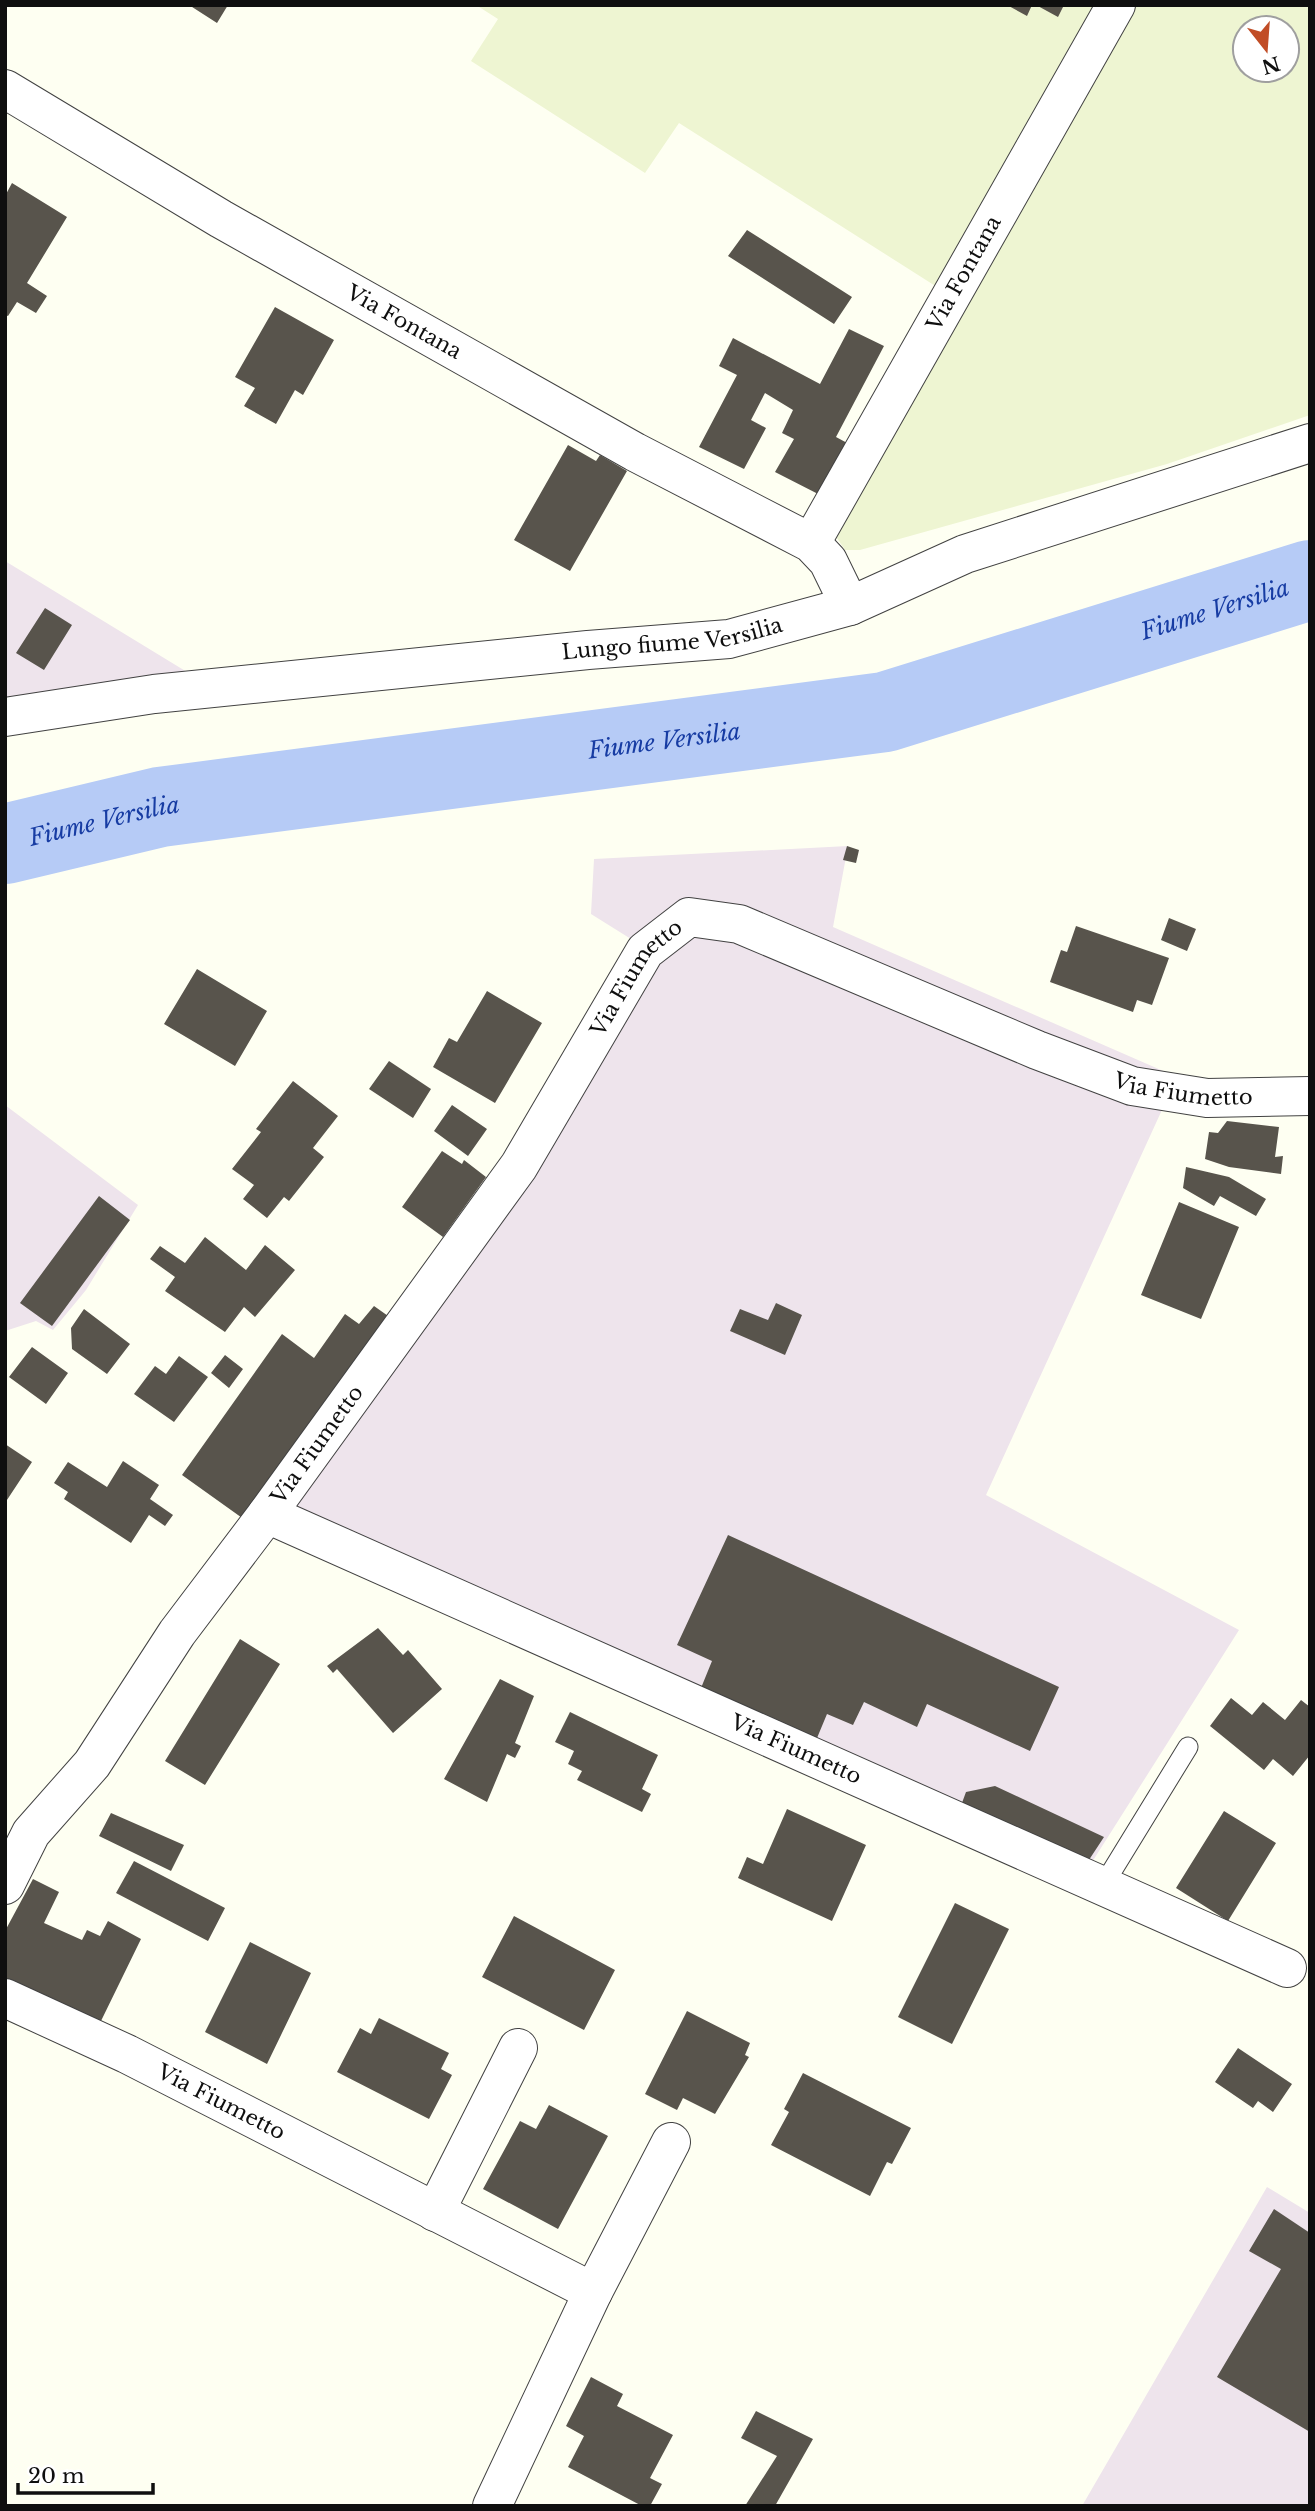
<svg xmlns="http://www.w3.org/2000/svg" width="1315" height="2511" font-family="'Libre Baskerville',serif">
	<rect width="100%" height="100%" fill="#fefff2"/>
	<path fill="#eee4ec" d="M5 561 187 672 5 698Z
		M848 846 833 927 1177 1077 986 1495 1239 1630 1087 1870 285 1511 655 954 591 914 594 859Z
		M5 1105 138 1205 86 1290 53 1330 36 1321 5 1331Z
		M1267 2187 1310 2213V2506H1082Z"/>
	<path fill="#eef5d2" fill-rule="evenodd" d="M476 5H1310V415L1167 464 860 550H845L835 535 959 301 679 123 645 173 471 61 498 19ZM1245 28H1287V70H1245Z"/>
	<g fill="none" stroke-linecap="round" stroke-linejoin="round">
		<path stroke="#b6cbf6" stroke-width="80" id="s1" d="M5 844 160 807 885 712 1310 580"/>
	</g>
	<path fill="#58544c" d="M189 5H228L217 23Z
		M1007 5H1032L1027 16Z
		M1036 5H1064L1058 17Z
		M12 183 67 217 27 283 47 296 36 313 17 302 8 316 5 315V196Z
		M747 230 852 297 834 324 728 256Z
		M275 307 334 340 303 395 295 390 276 424 244 406 255 388 235 377Z
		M849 329 884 346 836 437 849 444 822 496 775 472 794 439 782 433 793 410 765 393 751 420 766 428 744 469 699 447 737 375 719 366 733 338 820 384Z
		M568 445 596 461 600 455 627 471 570 571 514 540Z
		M45 608 72 625 44 670 16 653Z
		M847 846 859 850 856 863 843 860Z
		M1169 918 1196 929 1187 951 1161 940Z
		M1076 926 1169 958 1152 1005 1137 1000 1133 1012 1050 982 1061 950 1067 952Z
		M197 969 267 1011 235 1066 164 1024Z
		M487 991 542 1023 495 1103 433 1067 449 1038 457 1042Z
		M389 1061 431 1089 413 1118 369 1089Z
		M293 1081 338 1116 313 1148 324 1157 289 1201 284 1197 267 1218 243 1199 254 1185 232 1169 261 1132 256 1129Z
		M452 1105 487 1129 468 1156 434 1131Z
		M1227 1121 1279 1127 1275 1157 1283 1156 1281 1174 1229 1167 1205 1159 1209 1132 1218 1133Z
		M442 1151 462 1164 464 1160 486 1177 443 1237 402 1207Z
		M1186 1167 1229 1177 1266 1199 1256 1216 1220 1196 1214 1206 1183 1188Z
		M99 1196 130 1220 52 1326 20 1303Z
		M1179 1202 1239 1227 1201 1319 1141 1295Z
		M205 1237 246 1270 265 1245 295 1270 255 1317 244 1307 225 1332 165 1291 175 1277 150 1259 160 1246 185 1263Z
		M776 1303 802 1315 785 1355 730 1331 740 1309 768 1320Z
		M374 1306 398 1323 343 1376 245 1520 182 1475 282 1334 314 1358 345 1314 359 1324Z
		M84 1309 130 1344 107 1374 72 1349 71 1328Z
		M32 1347 68 1373 46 1404 9 1377Z
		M225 1355 243 1369 229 1388 211 1373Z
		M179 1356 208 1377 174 1422 134 1394 155 1366 166 1374Z
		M5 1444 32 1462 5 1503Z
		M123 1461 159 1485 150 1499 173 1515 165 1526 149 1515 131 1543 64 1499 68 1492 54 1483 68 1462 107 1487Z
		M728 1535 1059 1687 1030 1751 927 1704 917 1727 864 1702 853 1725 827 1714 817 1738 701 1688 712 1661 677 1645Z
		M378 1628 403 1655 408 1650 442 1689 393 1733 337 1669 333 1673 327 1666Z
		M240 1639 280 1664 205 1785 165 1761Z
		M500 1679 534 1696 515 1743 521 1746 515 1758 507 1754 487 1802 444 1779Z
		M1231 1698 1252 1715 1263 1702 1285 1720 1301 1700 1310 1707V1755L1293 1776 1273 1759 1264 1770 1210 1726Z
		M570 1712 658 1755 642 1789 651 1794 642 1812 577 1780 582 1771 568 1764 574 1751 555 1742Z
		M995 1786 1104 1837 1085 1866 959 1811 966 1792Z
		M787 1809 866 1845 832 1921 738 1878 747 1857 763 1864Z
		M1224 1811 1276 1843 1228 1921 1176 1888Z
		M111 1813 184 1845 171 1871 99 1836Z
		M134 1861 225 1908 208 1941 116 1893Z
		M33 1879 59 1892 44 1923 82 1940 87 1930 100 1936 108 1921 141 1939 100 2023 5 1987V1931Z
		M955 1903 1009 1929 952 2044 898 2017Z
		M514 1916 615 1970 584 2030 482 1977Z
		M250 1942 311 1973 267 2064 205 2032Z
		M687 2011 750 2043 745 2055 749 2057 715 2114 683 2098 677 2110 645 2094Z
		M379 2018 449 2053 441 2069 452 2075 429 2119 337 2072 360 2028 371 2034Z
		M1238 2048 1292 2084 1273 2112 1258 2101 1253 2108 1215 2082Z
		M803 2073 911 2128 892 2164 887 2162 870 2196 771 2145 789 2112 784 2109Z
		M549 2105 608 2136 558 2229 483 2189 520 2121 536 2129Z
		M1274 2209 1310 2233V2432L1217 2377 1281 2269 1249 2251Z
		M591 2377 623 2394 617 2406 673 2435 650 2478 662 2484 650 2506H642L568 2467 584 2436 566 2426Z
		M756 2411 813 2439 775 2506H745L777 2456 741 2438Z"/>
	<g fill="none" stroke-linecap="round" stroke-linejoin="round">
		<defs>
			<path id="lane" d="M1104 1884 1188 1747"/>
			<g id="street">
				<path id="s2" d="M5 89 221 219 635 452 811 543 828 561 850 606"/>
				<path id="s3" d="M811 543 1116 5"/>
				<path id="s4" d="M5 717 154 694 588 650 729 639 850 606 965 554 1310 443"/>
				<path id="s5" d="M267 1514 1287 1968"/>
				<path id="s6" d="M5 1885 31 1833 92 1764 177 1633 267 1514 519 1166 645 951 689 917 739 924 1037 1050 1132 1086 1207 1098 1310 1096"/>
				<path id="s7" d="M5 1998 127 2054 593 2292 671 2142"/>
				<path d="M435 2212 518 2048"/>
				<path d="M492 2506 593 2292"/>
			</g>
		</defs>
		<use href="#lane" stroke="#424242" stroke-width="21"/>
		<use href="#street" stroke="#424242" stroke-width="40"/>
		<use href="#lane" stroke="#fff" stroke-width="19"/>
		<use href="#street" stroke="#fff" stroke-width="38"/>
	</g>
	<g text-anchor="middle" stroke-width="7" stroke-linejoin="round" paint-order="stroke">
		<g font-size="21" fill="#0f0f0f" stroke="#fff">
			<text dy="7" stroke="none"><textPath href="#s3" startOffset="310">Via Fontana</textPath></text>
			<text dy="7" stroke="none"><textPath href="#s2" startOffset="462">Via Fontana</textPath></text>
			<text dy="7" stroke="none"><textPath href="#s4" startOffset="672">Lungo fiume Versilia</textPath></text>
			<text dy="7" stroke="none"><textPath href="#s6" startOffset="1108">Via Fiumetto</textPath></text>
			<text dy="7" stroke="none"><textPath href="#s6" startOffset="1717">Via Fiumetto</textPath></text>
			<text dy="7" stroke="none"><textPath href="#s6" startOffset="541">Via Fiumetto</textPath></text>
			<text dy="7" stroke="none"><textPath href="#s5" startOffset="579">Via Fiumetto</textPath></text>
			<text dy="7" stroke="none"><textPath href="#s7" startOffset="240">Via Fiumetto</textPath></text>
		</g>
		<g font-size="23" font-style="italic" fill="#173ca3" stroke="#fff">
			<text dy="8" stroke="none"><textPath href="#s1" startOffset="1236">Fiume Versilia</textPath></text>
			<text dy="8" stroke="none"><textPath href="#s1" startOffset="668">Fiume Versilia</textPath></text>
			<text dy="8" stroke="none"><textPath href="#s1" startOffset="102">Fiume Versilia</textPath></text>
		</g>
	</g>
	<rect width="1315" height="2511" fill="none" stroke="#0f0f0f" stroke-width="14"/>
	<g transform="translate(1266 49) rotate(163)"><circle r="33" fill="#ffffff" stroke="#9f9f9f" stroke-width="2"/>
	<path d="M0-5L12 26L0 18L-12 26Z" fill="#c14d26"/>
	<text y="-10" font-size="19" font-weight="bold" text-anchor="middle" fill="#0f0f0f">N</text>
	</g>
	<path d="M18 2483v10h135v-10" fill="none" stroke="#0f0f0f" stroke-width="3.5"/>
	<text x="28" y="2483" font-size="21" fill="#0f0f0f" stroke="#ffffff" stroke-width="5" paint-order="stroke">20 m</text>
</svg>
